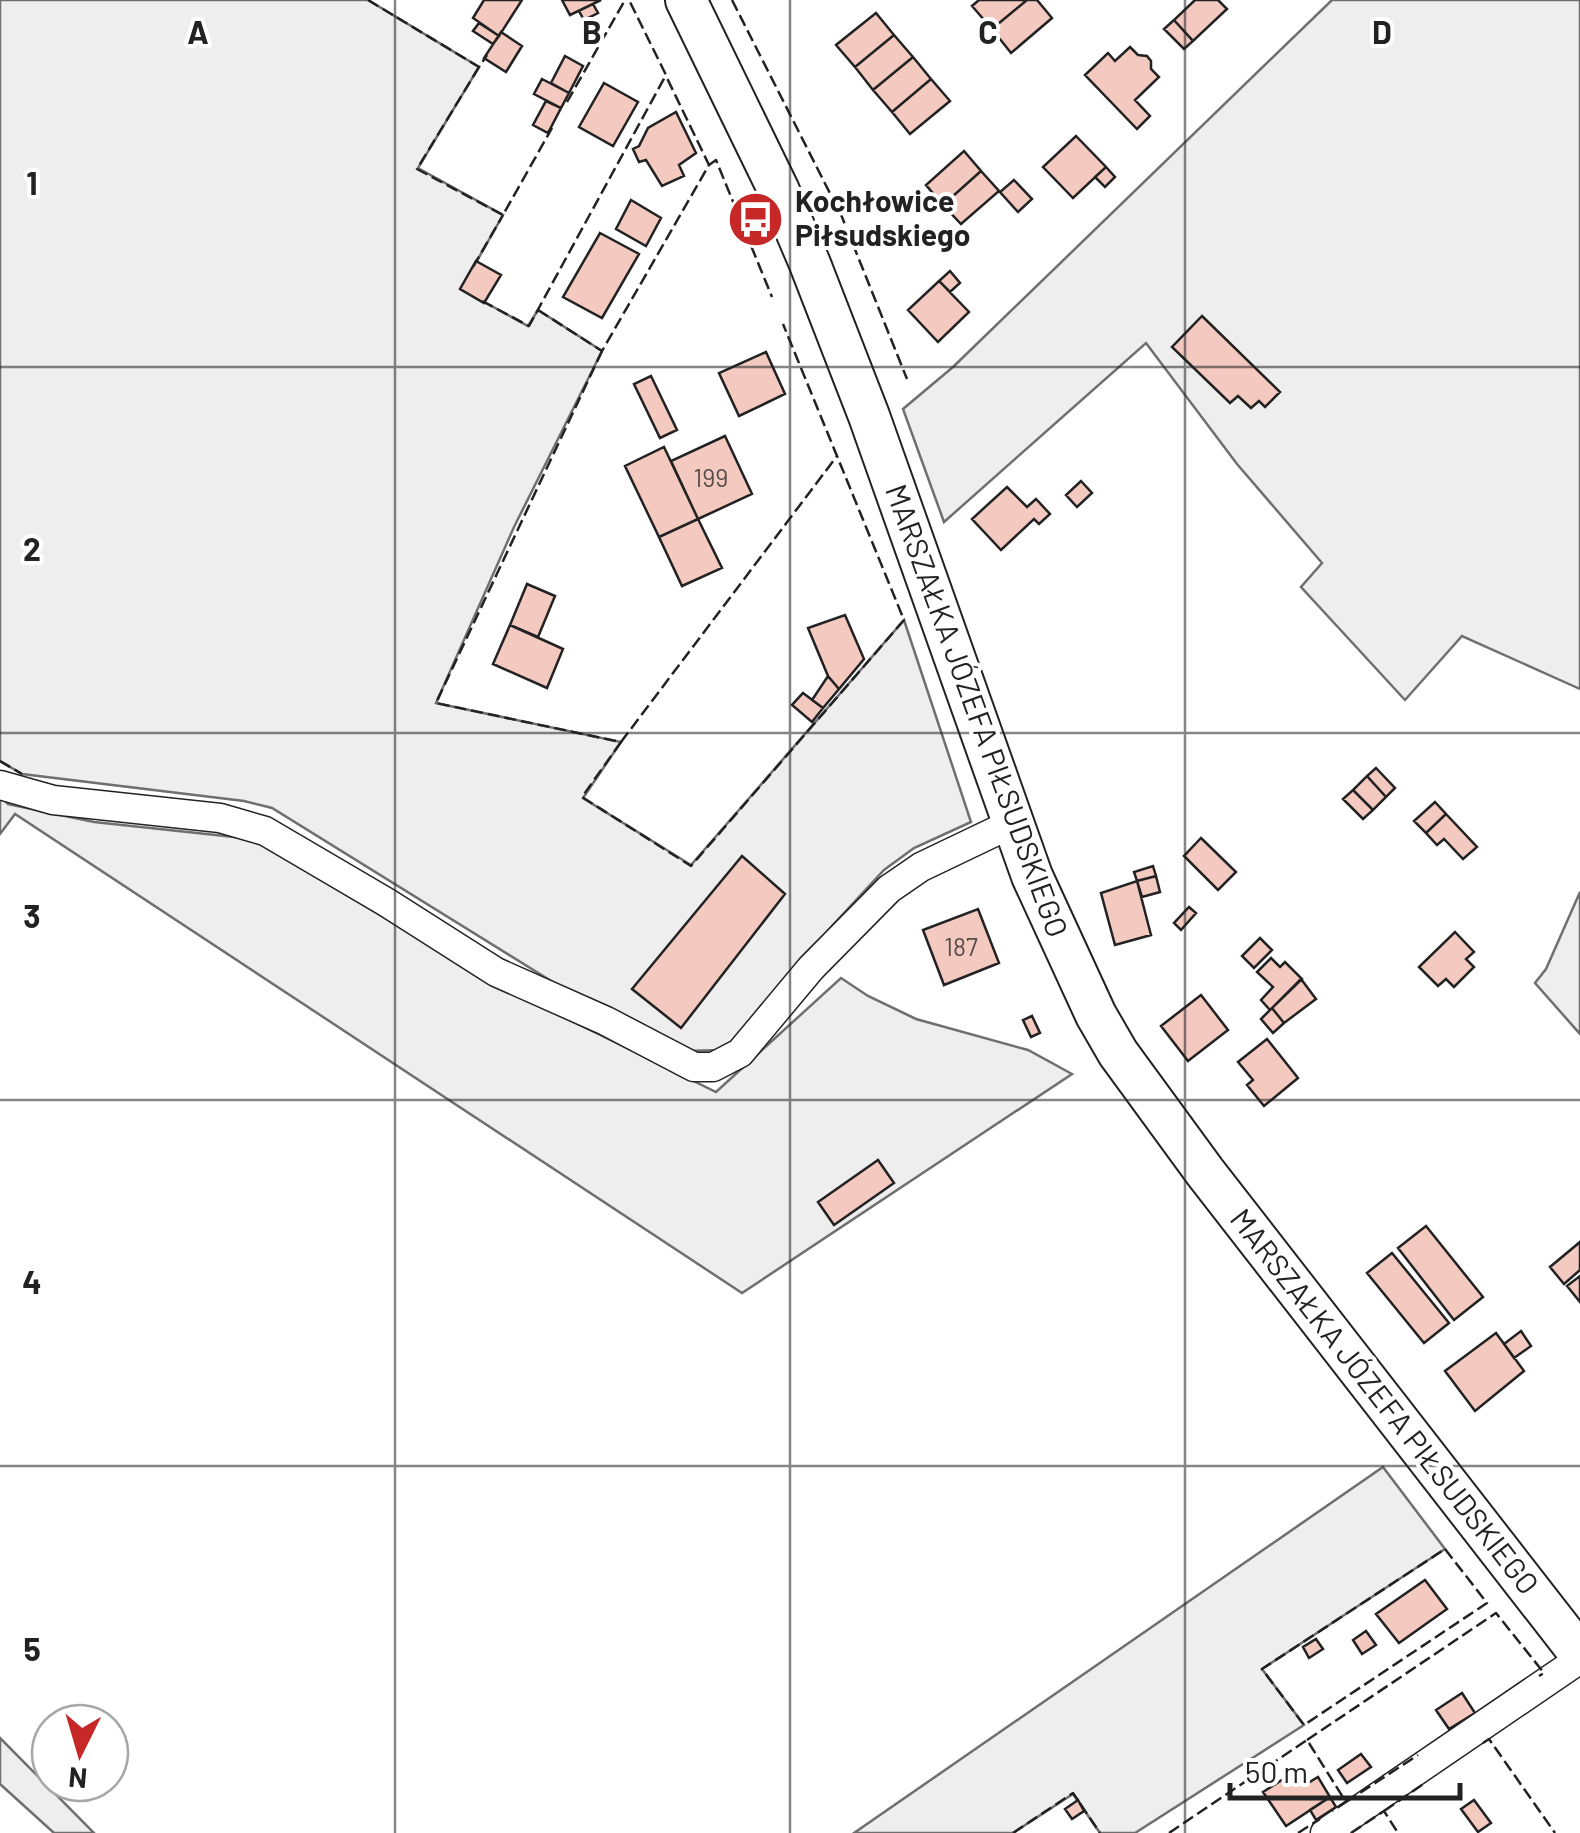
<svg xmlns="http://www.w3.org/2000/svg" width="1580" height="1833" font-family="Barlow,sans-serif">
	<rect width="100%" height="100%" fill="#fff"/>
	<path fill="#eee" stroke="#6f6f6f" stroke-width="2.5" d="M0 0H368L479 67 418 168 503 215 461 289 528 326 538 310 602 351 514 527 436 703 621 742 583 798 691 865 904 620 971 822 914 848 884 870 832 926 777 995 724 1050 683 1051 577 997 272 808 244 801 22 774 0 761Z
		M1332 0H1580V689L1462 636 1405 700 1301 587 1322 563 1237 464 1146 343 944 522 903 409 953 367Z
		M0 796 8 804 94 822 253 839 487 979 716 1092 841 978 868 996 916 1019 1028 1050 1072 1074 742 1293 15 814 0 834Z
		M1580 892V1034L1535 983 1546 969Z
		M1383 1467 1445 1549 1262 1669 1304 1725 1135 1833H1100L1073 1794 1013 1833H854Z
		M0 1738 94 1833H54L0 1784Z"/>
	<path fill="#f3c9c0" stroke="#222" stroke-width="2.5" d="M484 0H522L499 36 473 18Z
		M562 0H601L570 15Z
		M979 0H1027L992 29 972 6Z
		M1027 0H1037L1052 18 1011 53 992 29Z
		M1195 0H1218L1227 9 1193 41 1174 20Z
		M593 4 598 13 584 20 579 11Z
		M876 13 894 35 855 67 836 45Z
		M1174 20 1193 41 1184 49 1164 29Z
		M479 23 499 36 493 44 473 31Z
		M501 32 522 46 506 72 484 58Z
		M894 35 913 57 873 90 855 67Z
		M1130 47 1138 55 1147 56 1151 61V69L1159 77 1135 100 1150 116 1137 129 1085 75 1108 53 1115 61Z
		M565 56 583 66 569 93 551 83Z
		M913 57 931 79 892 112 873 90Z
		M542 79 569 93 561 108 534 94Z
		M931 79 950 101 910 134 892 112Z
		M604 83 638 102 613 146 579 127Z
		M546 101 561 108 548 133 533 125Z
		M676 112 696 153 679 165 684 176 662 186 646 160 639 162 633 149 639 146 648 128Z
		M1076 136 1106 167 1073 198 1043 167Z
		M964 151 981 171 943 205 926 185Z
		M1106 167 1115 177 1105 187 1095 177Z
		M981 171 999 191 961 224 943 205Z
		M1014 180 1032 199 1018 212 1000 192Z
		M631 200 661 218 646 246 616 229Z
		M600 233 639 254 602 318 563 297Z
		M476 261 501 275 484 303 460 289Z
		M950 271 960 283 950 292 939 281Z
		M939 281 969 312 938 342 908 310Z
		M1202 316 1280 392 1265 407 1259 401 1251 408 1238 396 1230 403 1172 347Z
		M766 352 785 394 739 416 719 373Z
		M651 376 677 430 660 438 634 384Z
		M725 436 752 494 698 519 671 461Z
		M664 447 698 519 659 537 625 466Z
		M1081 481 1092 493 1077 507 1066 495Z
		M1007 487 1027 507 1036 499 1050 514 1039 524 1034 519 1001 550 972 519Z
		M698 519 722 568 682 586 659 537Z
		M527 584 555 596 538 637 510 625Z
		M845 615 864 659 839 689 828 676 808 628Z
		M510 625 563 649 547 688 493 664Z
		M828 676 839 689 823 708 812 700Z
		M803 693 823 708 812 722 792 705Z
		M1376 768 1395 788 1386 797 1367 776Z
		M1367 776 1386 797 1373 810 1353 790Z
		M1353 790 1373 810 1363 819 1343 799Z
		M1435 802 1446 814 1426 833 1414 821Z
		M1446 814 1477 847 1463 859 1444 839 1437 845 1426 833Z
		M1201 838 1236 872 1218 890 1184 856Z
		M742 856 785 894 681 1028 632 989Z
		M1153 866 1156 876 1137 881 1134 872Z
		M1156 876 1160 892 1142 897 1137 881Z
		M1137 881 1151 935 1115 945 1101 893Z
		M1189 907 1196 913 1181 930 1174 923Z
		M978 909 999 963 944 985 923 930Z
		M1455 932 1474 952 1466 959 1474 967 1454 987 1446 979 1438 986 1419 967Z
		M1260 938 1272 950 1254 968 1242 956Z
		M1271 958 1280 967 1285 962 1302 979 1270 1010 1261 1000 1273 987 1257 972Z
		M1301 979 1316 999 1284 1023 1272 1008Z
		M1201 995 1228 1030 1188 1061 1161 1026Z
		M1272 1008 1284 1023 1273 1033 1261 1019Z
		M1032 1016 1040 1033 1031 1037 1023 1020Z
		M1267 1039 1298 1078 1264 1106 1247 1085 1253 1080 1238 1062Z
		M878 1160 894 1183 834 1225 818 1202Z
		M1426 1226 1483 1297 1454 1320 1398 1248Z
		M1580 1242V1270L1564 1284 1550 1267Z
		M1392 1253 1449 1323 1424 1343 1367 1273Z
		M1580 1276V1302L1567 1286Z
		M1521 1331 1531 1346 1514 1358 1504 1344Z
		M1496 1333 1524 1371 1475 1411 1445 1371Z
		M1425 1580 1447 1609 1399 1643 1376 1614Z
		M1366 1631 1376 1645 1362 1654 1353 1640Z
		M1316 1639 1323 1649 1309 1658 1303 1647Z
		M1462 1693 1475 1713 1449 1729 1436 1710Z
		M1361 1754 1371 1767 1347 1783 1338 1770Z
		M1299 1769 1308 1783 1318 1777 1330 1797 1286 1826 1263 1792Z
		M1330 1797 1336 1807 1316 1820 1310 1810Z
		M1078 1800 1084 1811 1072 1819 1065 1809Z
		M1474 1800 1491 1823 1478 1832 1461 1809Z"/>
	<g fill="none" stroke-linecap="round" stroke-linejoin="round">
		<defs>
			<path id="street" d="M0 785 53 800 220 818 265 831 386 902 496 972 606 1021 694 1067H713L740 1053 811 968 889 889 921 867 1013 823
				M1325 1833 1580 1659"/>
			<path id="secondary" d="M686 0 779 191 810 264 869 416 1032 876 1096 1015 1118 1053 1205 1172 1580 1654"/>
		</defs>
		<use href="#street" stroke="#222" stroke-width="31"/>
		<use href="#secondary" stroke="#222" stroke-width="44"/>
		<use href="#street" stroke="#fff" stroke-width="28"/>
		<use href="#secondary" stroke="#fff" stroke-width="40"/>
		<path stroke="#222" stroke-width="2.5" stroke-dasharray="12 5" stroke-linecap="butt" d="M368 0 479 67 487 55
			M732 0 842 217 907 379
			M479 67 417 169 503 215 552 128
			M567 102 625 0
			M709 165 716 160 772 297
			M473 267 503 215
			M482 301 529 326 666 75 629 0
			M538 310 602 351 709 165 666 76
			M602 351 436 703 621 742 837 456 783 324
			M621 742 582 797 691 866 904 620 837 456
			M0 761 22 774
			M1445 1549 1487 1603 1304 1725 1262 1669Z
			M1307 1740 1496 1613 1544 1673 1539 1676
			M1483 1743 1489 1739 1555 1833
			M1346 1802 1418 1755
			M1384 1811 1425 1783
			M1013 1833 1073 1793 1100 1833
			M1169 1833 1307 1740 1346 1802 1332 1811
			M1298 1833 1320 1819
			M1351 1833 1384 1811 1398 1833"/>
	</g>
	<path fill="none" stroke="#222" stroke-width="2.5" stroke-opacity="0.55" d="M395 0V1833M790 0V1833M1185 0V1833M0 367H1580M0 733H1580M0 1100H1580M0 1466H1580"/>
	<defs>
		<symbol id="bus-disc" viewBox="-11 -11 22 22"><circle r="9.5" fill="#c62828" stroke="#fff"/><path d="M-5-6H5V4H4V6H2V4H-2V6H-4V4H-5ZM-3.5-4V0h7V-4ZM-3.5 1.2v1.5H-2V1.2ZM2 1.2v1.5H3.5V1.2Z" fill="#fff"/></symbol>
	</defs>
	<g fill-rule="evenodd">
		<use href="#bus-disc" x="724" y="188" width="63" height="63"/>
	</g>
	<g text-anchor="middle" stroke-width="8" stroke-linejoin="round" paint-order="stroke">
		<g font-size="25" fill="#564c4a">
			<text x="711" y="487">199</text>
			<text x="961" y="956">187</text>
		</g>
		<g font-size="30" font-weight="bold" fill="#222" stroke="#fff" text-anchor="start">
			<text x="795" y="212">Kochłowice<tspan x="795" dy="34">Piłsudskiego</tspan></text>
		</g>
		<g font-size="30" fill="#222" stroke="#fff">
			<text transform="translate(976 711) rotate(70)" y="10">MARSZAŁKA JÓZEFA PIŁSUDSKIEGO</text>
			<text transform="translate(1384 1402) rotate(52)" y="10">MARSZAŁKA JÓZEFA PIŁSUDSKIEGO</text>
		</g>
	</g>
	<g font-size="32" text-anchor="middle" font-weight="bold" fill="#222" stroke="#fff" stroke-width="8" stroke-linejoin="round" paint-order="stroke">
		<text x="198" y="44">A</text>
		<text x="592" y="44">B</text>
		<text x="988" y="44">C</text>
		<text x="1382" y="44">D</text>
		<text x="32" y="195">1</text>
		<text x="32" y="561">2</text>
		<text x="32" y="928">3</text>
		<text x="32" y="1294">4</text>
		<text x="32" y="1661">5</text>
	</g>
	<g transform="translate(80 1753) rotate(185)"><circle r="48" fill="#ffffff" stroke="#a7a7a7" stroke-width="2.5"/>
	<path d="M0-8L18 38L0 25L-18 38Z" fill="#c62828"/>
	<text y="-15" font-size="28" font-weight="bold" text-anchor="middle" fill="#222222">N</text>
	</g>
	<path d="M1230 1783v15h230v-15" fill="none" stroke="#222222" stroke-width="5"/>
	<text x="1245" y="1783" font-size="30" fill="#222222" stroke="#ffffff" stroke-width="8" paint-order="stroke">50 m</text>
</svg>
